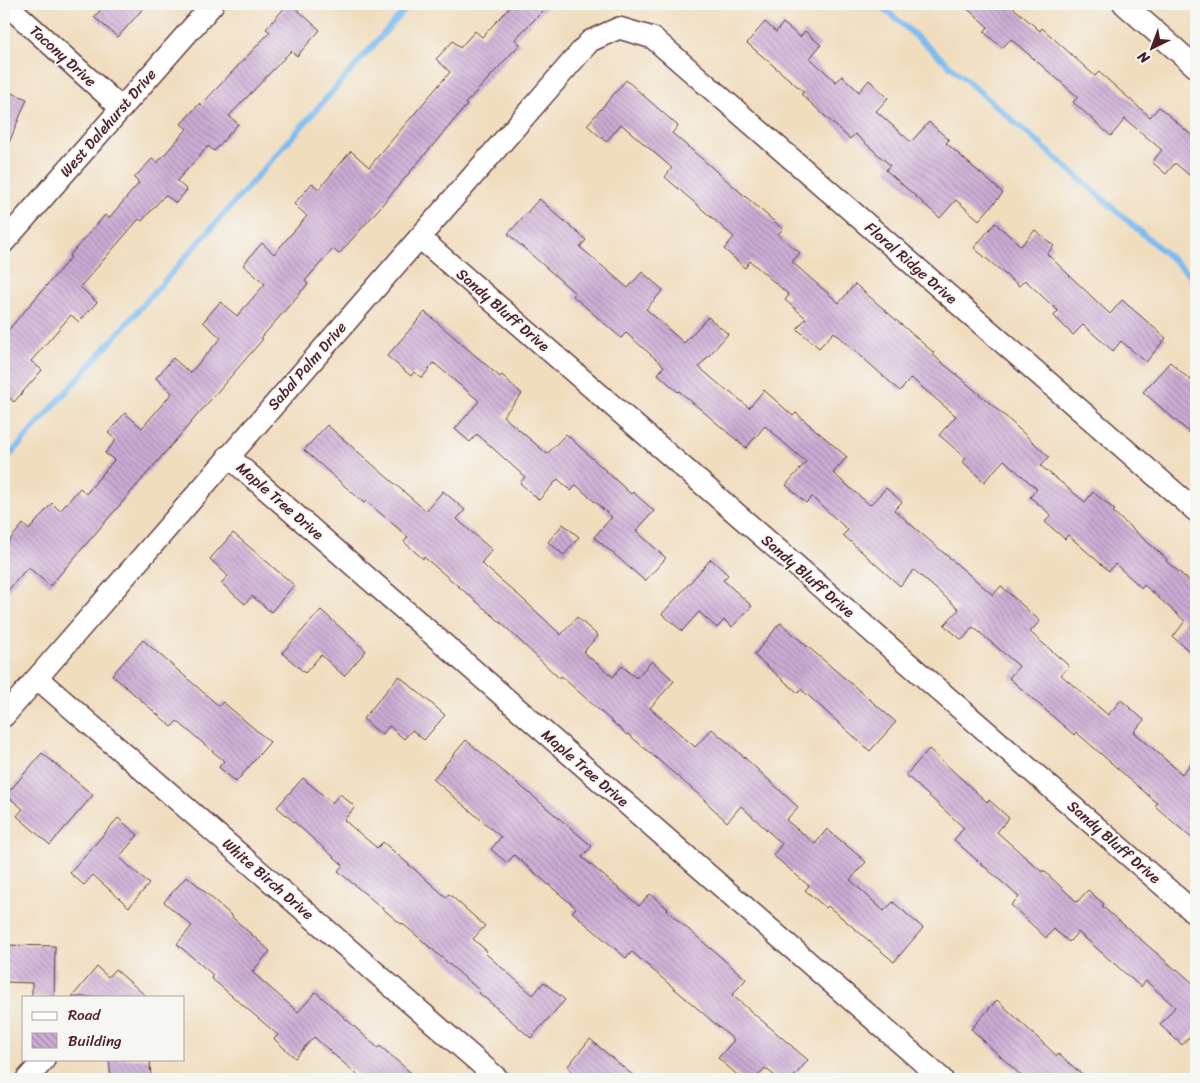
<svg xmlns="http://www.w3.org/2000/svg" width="1200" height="1083" font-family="Sriracha,sans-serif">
	<defs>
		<pattern id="building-back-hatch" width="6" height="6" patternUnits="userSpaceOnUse" patternTransform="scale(1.25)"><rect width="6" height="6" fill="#caabd4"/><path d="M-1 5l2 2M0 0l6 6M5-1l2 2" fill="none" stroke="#a68bac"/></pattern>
	</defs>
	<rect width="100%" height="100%" fill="#f6f6f2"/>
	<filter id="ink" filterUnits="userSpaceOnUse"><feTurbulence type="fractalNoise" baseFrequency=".02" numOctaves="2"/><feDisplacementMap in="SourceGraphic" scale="10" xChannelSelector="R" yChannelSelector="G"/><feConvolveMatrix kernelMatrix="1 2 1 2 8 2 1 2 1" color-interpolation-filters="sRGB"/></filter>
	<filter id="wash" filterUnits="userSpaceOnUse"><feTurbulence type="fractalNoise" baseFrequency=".0096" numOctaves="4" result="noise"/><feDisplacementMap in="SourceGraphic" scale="20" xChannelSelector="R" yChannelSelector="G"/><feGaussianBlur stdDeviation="1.12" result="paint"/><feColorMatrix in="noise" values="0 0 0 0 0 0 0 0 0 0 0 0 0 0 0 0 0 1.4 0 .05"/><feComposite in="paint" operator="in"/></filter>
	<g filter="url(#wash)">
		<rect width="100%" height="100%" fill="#f0ddbe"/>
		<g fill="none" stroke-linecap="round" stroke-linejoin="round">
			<path stroke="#7dbbf1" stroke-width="6" d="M879 4 1196 280
				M4 462 410 4"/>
		</g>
		<g id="blocks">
			<path fill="url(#building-back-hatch)" d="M106 4H147L118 37 94 17Z
				M288 4H291L320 30 297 56 291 51 229 116 238 124 214 151 208 146 177 181 187 190 176 203 165 195 142 221 139 219 80 287 97 302 79 322 71 315 31 361 42 370 14 402 4 393V335L71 257 69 256 105 215 109 218 139 183 134 178 152 159 157 163 187 129 181 124 200 103 201 105 270 32 266 29Z
				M513 4H550L515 39 520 44 465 104 467 105 370 219 339 254 333 249 305 281 308 284 261 338 263 339 50 586 28 567 4 595V547L23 524 29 530 52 503 60 511 80 488 86 494 114 460 105 453 116 440 108 433 125 413 142 428 172 393 156 378 173 358 190 373 221 338 203 322 220 302 237 316 265 284 243 265 262 243 274 254 307 216 294 204 312 183 319 189 351 151 369 167 450 72 436 59 453 41 460 48 475 31 482 37Z
				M962 4H1009L1040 31 1042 28 1095 76 1099 72 1150 117 1159 107 1196 139V181L1175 163 1166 174 1152 162 1162 150 1125 119 1111 136 1073 102 1078 97 1011 39 1002 48 984 32 988 27Z
				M765 22 776 32 783 23 800 37 805 31 821 45 810 58 836 82 842 76 859 92 869 80 888 98 876 111 911 142 929 122 949 140 946 143 1003 193 979 220 956 200 940 218 886 170 890 165 855 134 850 139 801 94 804 92 747 43Z
				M626 80 678 126 672 133 783 229 778 234 800 253 792 262 839 303 855 284 934 353 932 354 1005 416 1049 457 1041 466 1085 502 1093 492 1115 510 1113 512 1167 559 1166 561 1192 583 1191 584 1196 589V642L1189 651 1173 637 1185 621 1144 585 1142 588 1115 564 1109 571 1068 535 1065 539 1045 522 1051 515 1030 497 1037 489 1004 460 984 482 963 462 966 458 939 435 956 416 911 378 900 391 834 332 819 348 797 329 806 318 785 300 789 295 750 261 745 268 724 249 734 237 665 177 672 168 621 124 606 142 587 125Z
				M4 90 27 99 4 155Z
				M539 199 586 240 580 247 628 288 642 272 663 290 646 309 684 343 708 317 728 334 699 367 729 393 730 391 749 408 764 390 793 416 796 413 847 457 833 473 870 505 886 488 902 502 894 510 980 584 993 595 1001 586 1040 621 1030 632 1069 666 1061 675 1108 715 1121 700 1144 720 1134 732 1182 774 1196 758V842L1155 806 1157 803 1076 732 1074 735 1009 678 1019 666 973 627 962 640 944 625 959 609 914 570 900 586 843 535 848 530 812 497 806 503 786 485 806 462 765 426 746 448 679 391 678 392 658 374 664 366 626 333 621 338 573 296 575 293 508 234Z
				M995 223 1021 246 1035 230 1054 246 1047 254 1110 314 1122 300 1166 338 1146 362 1121 341 1113 351 1083 325 1073 335 1054 316 1058 311 1025 280 1019 286 974 248Z
				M425 312 500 377 502 375 522 394 503 416 547 454 566 434 631 494 633 492 654 511 636 531 666 558 645 581 594 537 612 517 576 485 571 491 558 479 539 500 520 483 525 477 477 434 470 442 455 429 479 401 434 363 422 378 414 372 411 376 387 356Z
				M1170 362 1196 385V438L1143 392Z
				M327 425 426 511 443 491 465 510 457 519 492 550 481 563 524 600 561 635 577 617 598 636 583 652 613 677 622 666 636 678 652 661 674 681 650 708 695 747 712 729 744 757 798 807 786 820 815 844 827 829 866 862 850 880 884 911 893 902 923 928 894 962 828 906 826 908 805 890 809 886 773 855 782 844 741 806 727 822 704 800H705L628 734 627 735 561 676 559 678 498 620 424 557 423 559 404 542 408 537 366 501 364 503 304 450Z
				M563 524 579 537 564 555 548 542Z
				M233 533 294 585 271 612 252 596 245 604 221 583 228 576 210 559Z
				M711 559 728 575 723 580 752 606 732 627 724 620 717 628 699 612 682 631 662 614Z
				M321 610 366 651 344 676 321 655 305 673 282 653Z
				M780 623 896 722 870 751 801 689 798 693 754 655Z
				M143 640 219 706 223 702 270 742 236 782 219 767 224 761 177 721 172 727 112 675Z
				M399 676 445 715 424 740 412 730 404 739 389 726 382 735 363 719Z
				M466 740 592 846 582 857 639 906 650 894 668 909 667 911 746 979 732 995 808 1060 792 1079H779L765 1068 755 1079H742L718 1058 734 1040 632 952 626 958 572 912 576 908 514 855 507 863 491 849 501 837 433 779Z
				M929 749 987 802 989 800 1009 818 997 832 1042 872 1043 870 1077 902 1088 890 1104 904 1102 906 1176 970 1177 969 1196 986V1029L1182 1045 1160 1025 1175 1007 1146 981 1141 987 1078 932 1069 942 1054 929 1046 938 1011 905 1019 897 954 840 964 828 906 775Z
				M42 753 93 795 50 845 17 816 23 809 6 795Z
				M303 778 332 803 340 794 355 807 344 820 377 848 383 842 446 897 449 894 485 926 473 939 487 951 485 953 533 995 544 982 565 1000 531 1038 478 992 479 990 402 923 401 924 338 871 343 865 277 807Z
				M118 818 138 835 119 857 149 884 129 907 93 875 84 885 70 873Z
				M187 876 232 916V917L270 951 252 972 298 1012 316 992 378 1048 380 1046 418 1079H362L314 1037 295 1058 274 1039 278 1035 211 978 213 975 177 944 192 926 164 902Z
				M7 945 55 946 54 997H32V983L6 982Z
				M97 967 108 977 115 969 147 997H72Z
				M997 1000 1057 1056 1058 1054 1088 1079H1025L971 1029Z
				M590 1039 637 1079H582L567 1067Z
				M109 1059H150L151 1079H111Z"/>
		</g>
	</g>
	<g filter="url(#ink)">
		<use href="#blocks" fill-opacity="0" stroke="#633c41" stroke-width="1"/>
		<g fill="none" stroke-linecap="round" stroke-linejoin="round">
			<defs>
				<path id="minor" d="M6 4 121 108
					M1124 4 1196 67
					M420 238 1196 914
					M4 242 213 4
					M228 456 942 1079
					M37 678 498 1079
					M4 716 590 41 619 28 653 38 1196 511
					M27 1079 44 1060"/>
			</defs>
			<use href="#minor" stroke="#633c41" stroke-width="24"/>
			<use href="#minor" stroke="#fff" stroke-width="21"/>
		</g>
	</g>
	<g text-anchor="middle" stroke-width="4" stroke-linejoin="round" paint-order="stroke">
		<g font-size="15" fill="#4a1f2b" stroke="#f6f6f2">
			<text transform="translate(63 56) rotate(42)" y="5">Tacony Drive</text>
			<text transform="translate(108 123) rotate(-49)" y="5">West Dalehurst Drive</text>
			<text transform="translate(911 263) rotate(41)" y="5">Floral Ridge Drive</text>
			<text transform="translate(503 310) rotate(41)" y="5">Sandy Bluff Drive</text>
			<text transform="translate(307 366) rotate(-49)" y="5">Sabal Palm Drive</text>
			<text transform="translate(280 501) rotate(41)" y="5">Maple Tree Drive</text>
			<text transform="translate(808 576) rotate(41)" y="5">Sandy Bluff Drive</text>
			<text transform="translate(585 768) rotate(41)" y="5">Maple Tree Drive</text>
			<text transform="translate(1114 842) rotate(41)" y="5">Sandy Bluff Drive</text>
			<text transform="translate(268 879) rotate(41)" y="5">White Birch Drive</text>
		</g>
	</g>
	<rect width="1200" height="1083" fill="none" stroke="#f6f6f2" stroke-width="20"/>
	<rect x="22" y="996" width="162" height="65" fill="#f6f6f2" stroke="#b1a0a2"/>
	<rect x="32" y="1012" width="25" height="8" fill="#ffffff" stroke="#b1a0a2"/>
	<text x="68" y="1020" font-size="15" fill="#4a1f2b">Road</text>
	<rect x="32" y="1033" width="25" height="15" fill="url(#building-back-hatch)" stroke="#b1a0a2"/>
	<text x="68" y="1046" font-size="15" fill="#4a1f2b">Building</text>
	<g transform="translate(1152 48) rotate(222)" stroke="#f6f6f2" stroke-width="4" paint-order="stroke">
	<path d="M0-4L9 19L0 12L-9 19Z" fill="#4a1f2b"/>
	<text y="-8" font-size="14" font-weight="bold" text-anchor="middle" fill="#4a1f2b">N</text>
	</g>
</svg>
